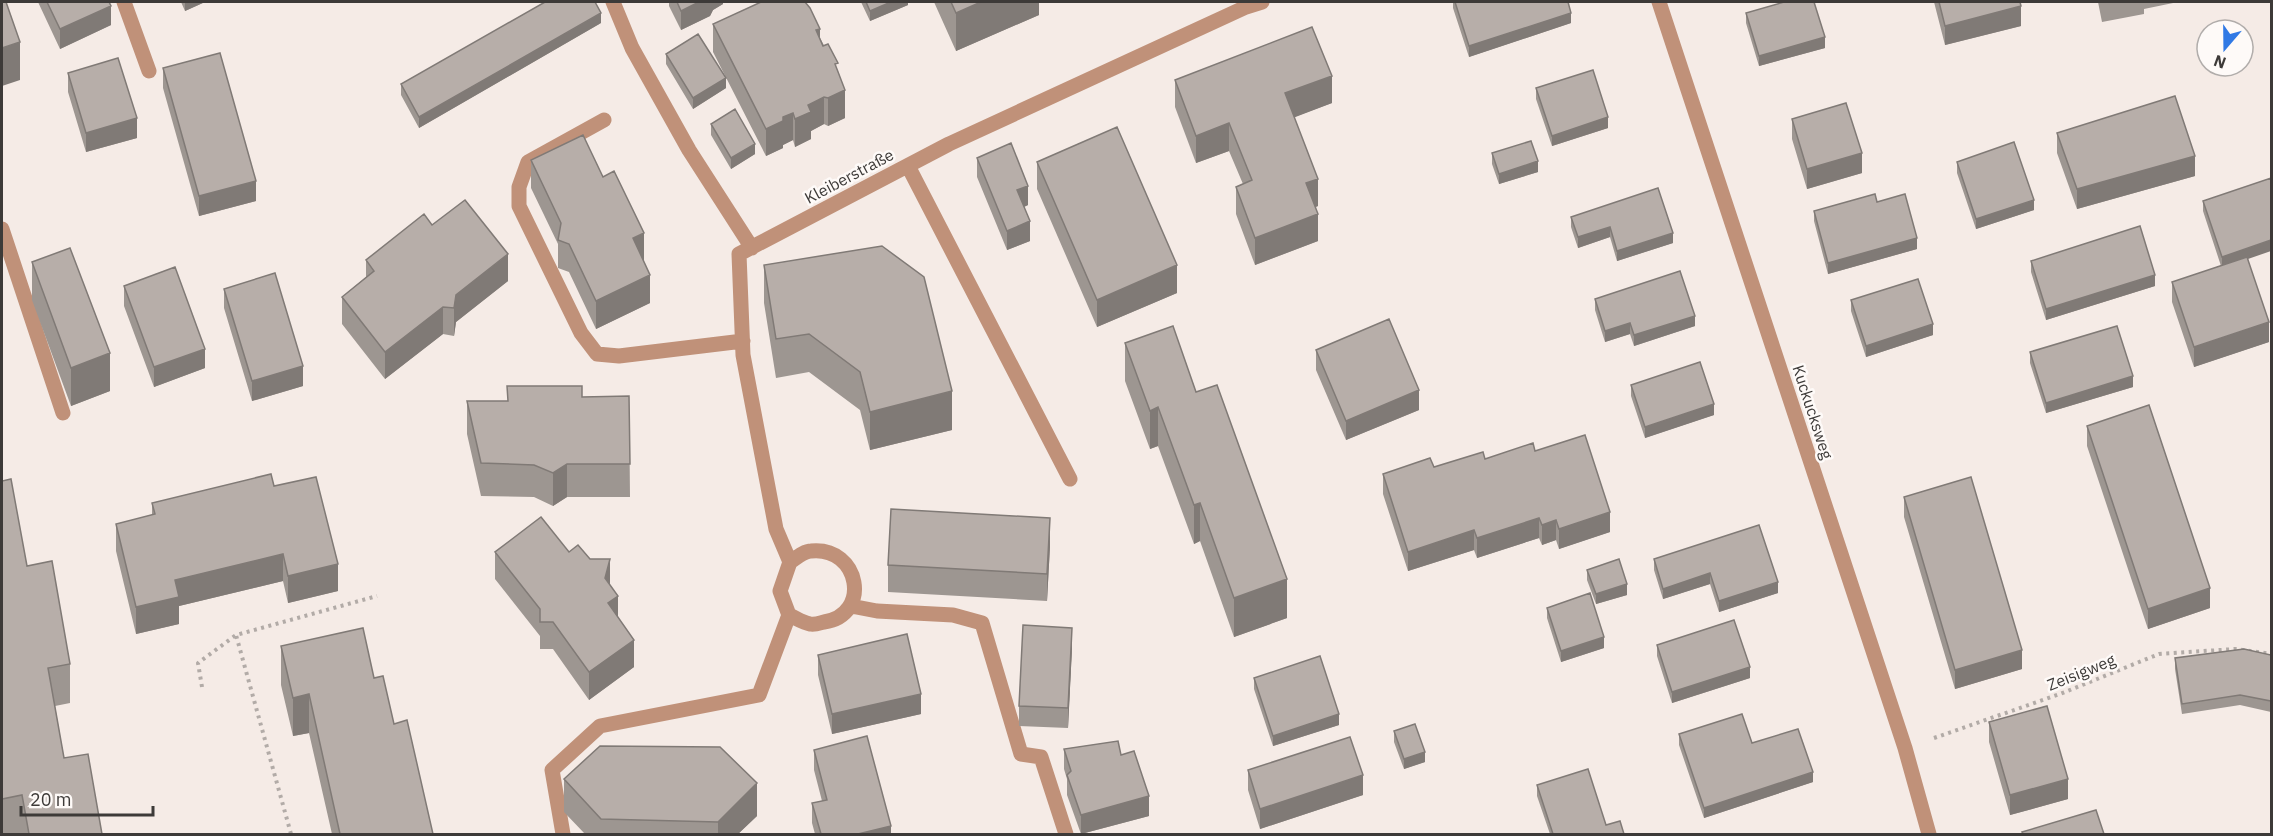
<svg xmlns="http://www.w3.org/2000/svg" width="2273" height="836" font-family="'IBM Plex Sans',sans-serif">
	<rect width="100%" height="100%" fill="#f5ebe6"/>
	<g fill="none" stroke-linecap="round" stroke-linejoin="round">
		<path stroke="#b2aba7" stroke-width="4" stroke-dasharray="3 4.5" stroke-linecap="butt" d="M202 687 198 663 236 635
			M1934 738 2060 694 2159 654 2235 649 2272 654
			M291 834 236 635 377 596"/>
		<path stroke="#c09179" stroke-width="15" d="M124 2 149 71
			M613 2 632 48 689 150 752 248
			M1659 2 1905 748 1929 834
			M604 120 528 162 519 187V206L581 333 597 354 619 356 743 341
			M908 166 1070 479
			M2 229 63 413
			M790 562C796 558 804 551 811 551 860 546 872 615 824 622 820 623 815 625 810 624 803 623 796 618 789 615L780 591 790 562 776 529 743 355 739 254 949 144 1246 7 1262 2
			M851 606 877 611 953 615 982 623 1021 754 1041 757 1066 834
			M563 834 552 770 600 726 759 695 789 615"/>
	</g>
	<path fill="#9d9691" d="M38 2H109L111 25 60 49Z
		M181 2H205L185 11Z
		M669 2H723V4L713 10 710 16 681 30 669 6Z
		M861 2H908V5L870 21Z
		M934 2H1039V15L956 51Z
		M1453 2H1568L1571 23 1469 57 1453 8Z
		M1934 2H2020L2021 26 1945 45Z
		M2098 2H2178L2144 9V14L2102 22Z
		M1746 13 1825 48 1759 66 1746 23Z
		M601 23 419 128 401 95V84Z
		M713 24 820 38 838 71 845 118 828 126 824 124 811 131V139L795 147 793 140 783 145V148L766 156 713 52Z
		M666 54 726 88 693 109 666 64Z
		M163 68 256 201 199 216 163 88Z
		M68 73 137 138 86 152 68 92Z
		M1175 80 1332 103 1294 117 1318 206 1316 207 1318 241 1255 265 1236 214V187L1243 184 1229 151 1196 163 1175 107Z
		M1536 88 1608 128 1552 146 1536 99Z
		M1792 119 1862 173 1807 189 1792 139Z
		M711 124 755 154 731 169 711 135Z
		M2057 133 2195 176 2077 209 2057 153Z
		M1492 153 1538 172 1499 184 1492 164Z
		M977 158 1028 205 1024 207 1030 241 1007 250 977 177Z
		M531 160 644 261H643L650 303 596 329 569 272 558 268V244L531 188Z
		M1037 162 1177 293 1097 327 1037 189Z
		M1957 162 2034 210 1976 229 1957 173Z
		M2203 201 2248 259 2269 342 2194 367 2172 302V282L2221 266 2203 211Z
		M1877 202 1917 249 1828 274 1814 221V211Z
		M1571 217 1673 243 1617 261 1610 237 1578 248 1571 227Z
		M432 225 508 281 456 322 454 336 443 334 385 379 342 324V297L366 277V260Z
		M2031 261 2155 286 2046 320 2031 272Z
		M32 262 110 391 71 406 32 300Z
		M764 265 952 430 870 450 860 410 809 372 776 378 764 303Z
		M124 286 205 368 154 387 124 306Z
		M224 289 303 386 252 401 224 308Z
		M1595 299 1695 326 1634 346 1630 334 1605 342 1595 310Z
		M1851 300 1933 335 1866 357 1851 311Z
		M1125 343 1196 392 1287 618 1234 637 1200 541 1194 544 1158 446 1150 449 1125 381Z
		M1316 350 1419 410 1346 440 1316 370Z
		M2030 352 2133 387 2046 413 2030 363Z
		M1631 385 1714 415 1645 438 1631 396Z
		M629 396 630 497H567L553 506 534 497 481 496 467 434V401H507L582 397Z
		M2087 426 2210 608 2148 629 2087 446Z
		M1535 451 1610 532 1559 549 1556 540 1542 545 1539 538 1477 558 1474 550 1408 571 1383 494V474L1434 467Z
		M2 481 27 566 70 664V703L55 706 64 758 102 834H2Z
		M274 486 338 591 288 603 283 581 179 606V624L136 634 116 551V524L152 515V503Z
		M1904 497 2022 669 1955 689 1904 517Z
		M1050 546 1047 601 888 592V565Z
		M495 552H569L610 585 618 617 634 667 589 700 553 649H540V636L495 579Z
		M1654 559 1778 593 1719 612 1710 584 1663 599 1654 570Z
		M1587 570 1627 595 1596 604 1587 580Z
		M1547 608 1604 648 1561 662 1547 618Z
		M1657 645 1750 678 1672 703 1657 656Z
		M281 646 374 678 394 724 433 834H332L309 733 293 736 281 685Z
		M1072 648 1068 728 1019 726V706Z
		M818 655 921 714 832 734 818 675Z
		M2271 655V712L2240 705 2182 714 2175 669V658Z
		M1254 678 1339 725 1273 746 1254 689Z
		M1989 722 2068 799 2010 815 1989 742Z
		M1394 731 1425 762 1404 769 1394 742Z
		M1679 734 1752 743 1813 782 1704 818 1679 745Z
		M1064 749 1121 755 1149 816 1081 834 1067 795V779L1064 769Z
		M814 750 891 834H815L812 823V803L822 801 814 770Z
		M1248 770 1363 795 1260 829 1248 790Z
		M564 779 757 816 738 834H585L564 812Z
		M1537 785 1606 825 1624 834H1550L1537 796Z"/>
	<path fill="#807a76" d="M185 2H205L185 11Z
		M699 2H723V4L713 10 710 16 681 30V11Z
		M891 2H908V5L870 21V11Z
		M981 2H1039V15L956 51V13Z
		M111 6V25L60 49V29Z
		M2021 6V26L1945 45V26Z
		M601 13V23L419 128V117Z
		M1571 13V23L1469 57V46Z
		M820 29V56L816 30Z
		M1825 37V48L1759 66V56Z
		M20 42V80L2 86V48Z
		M1332 76V103L1285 121V93Z
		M726 78V88L693 109V98Z
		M845 90V118L828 126V98Z
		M824 97V124L811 131V139L795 147V119L808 105Z
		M793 113V140L783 145V148L766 156V129L783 117Z
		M1608 117V128L1552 146V136Z
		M137 118V138L86 152V133Z
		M1229 123V151L1196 163V136Z
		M755 144V154L731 169V158Z
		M1862 153V173L1807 189V169Z
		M2195 156V176L2077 209V189Z
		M1538 161V172L1499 184V174Z
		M1318 179V206L1306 210V183Z
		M256 181V201L199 216V196Z
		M1028 186V205L1017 210V190Z
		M2034 200V210L1976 229V219Z
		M1318 214V241L1255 265V238Z
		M1030 221V241L1007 250V231Z
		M1610 227V237L1578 248V237Z
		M644 233V261L633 266V238Z
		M1673 233V243L1617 261V251Z
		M1917 238V249L1828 274V263Z
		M2271 240V251L2222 268V257Z
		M508 254V281L456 322 454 336V308L456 295Z
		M1177 265V293L1097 327V300Z
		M650 275V303L596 329V301Z
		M2155 275V286L2046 320V309Z
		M443 307V334L385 379V352Z
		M1695 316V326L1634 346V335Z
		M2269 322V342L2194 367V347Z
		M1630 323V334L1605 342V331Z
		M1933 324V335L1866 357V346Z
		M205 349V368L154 387V367Z
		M110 353V391L71 406V368Z
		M303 366V386L252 401V381Z
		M2133 376V387L2046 413V403Z
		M1419 390V410L1346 440V421Z
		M952 391V430L870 450V412Z
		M1714 404V415L1645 438V427Z
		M1158 407V446L1150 449V411Z
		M567 464V497L553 506V473Z
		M1200 503V541L1194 544V505Z
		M1610 512V532L1559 549V529Z
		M1050 518V546L1047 601V574Z
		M1539 518V538L1477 558V538Z
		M1556 520V540L1542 545V525Z
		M1474 530V550L1408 571V552Z
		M283 554V581L179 606V624L136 634V607L175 580Z
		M610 559V586L605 578Z
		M338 564V591L288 603V576Z
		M1710 573V584L1663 599V589Z
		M1287 579V618L1234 637V598Z
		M1778 582V593L1719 612V601Z
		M1627 584V595L1596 604V594Z
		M2210 588V608L2148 629V609Z
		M618 596V624L608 603Z
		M1072 628V648L1068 728V708Z
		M1604 637V648L1561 662V651Z
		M634 640V667L589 700V672Z
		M2022 650V669L1955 689V670Z
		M1750 667V678L1672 703V692Z
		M309 694V733L293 736V698Z
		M921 694V714L832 734V714Z
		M1339 714V725L1273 746V736Z
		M1425 752V762L1404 769V759Z
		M1813 772V782L1704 818V808Z
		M1363 775V795L1260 829V809Z
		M2068 779V799L2010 815V795Z
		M757 783V816L738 834H718V822Z
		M1149 796V816L1081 834V815Z
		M891 826V834H858Z"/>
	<path fill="#b7aea9" stroke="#807a76" stroke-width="1.5" d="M2 2H6L20 42 2 48Z
		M47 2H109L111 6 60 29Z
		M545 2H595L601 13 419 117 401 84Z
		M677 2H699L681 11Z
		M761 2H805L810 8 820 29 816 30 823 46 828 44 838 63 835 64 845 90 828 98 824 97 808 105 811 112 795 119 793 113 783 117V121L766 129 713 24Z
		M866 2H891L870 11Z
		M951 2H981L956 13Z
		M1455 2H1568L1571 13 1469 46Z
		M1784 2H1814L1825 37 1759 56 1746 13Z
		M1939 2H2020L2021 6 1945 26Z
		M1312 27 1332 76 1285 93 1318 179 1306 183 1318 214 1255 238 1236 187 1252 180 1229 123 1196 136 1175 80Z
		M698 34 726 78 693 98 666 54Z
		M220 53 256 181 199 196 163 68Z
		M118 58 137 118 86 133 68 73Z
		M1593 70 1608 117 1552 136 1536 88Z
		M2175 96 2195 156 2077 189 2057 133Z
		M1846 103 1862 153 1807 169 1792 119Z
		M735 109 755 144 731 158 711 124Z
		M1117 127 1177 265 1097 300 1037 162Z
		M583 135 603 177 614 171 644 233 633 238 650 275 596 301 569 244 558 240 561 223 531 160Z
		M1531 141 1538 161 1499 174 1492 153Z
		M2014 142 2034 200 1976 219 1957 162Z
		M1011 143 1028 186 1017 190 1030 221 1007 231 977 158Z
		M2271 178V240L2222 257 2203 201Z
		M1658 188 1673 233 1617 251 1610 227 1578 237 1571 217Z
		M1875 194 1877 202 1905 194 1917 238 1828 263 1814 211Z
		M465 200 508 254 456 295 454 308 443 307 385 352 342 297 374 271 366 260 424 214 432 225Z
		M2140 226 2155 275 2046 309 2031 261Z
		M882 246 924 277 952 391 870 412 860 372 809 334 776 339 764 265Z
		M70 248 110 353 71 368 32 262Z
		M2247 257 2269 322 2194 347 2172 282Z
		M175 267 205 349 154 367 124 286Z
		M1680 271 1695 316 1634 335 1630 323 1605 331 1595 299Z
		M275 273 303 366 252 381 224 289Z
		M1918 279 1933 324 1866 346 1851 300Z
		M1389 319 1419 390 1346 421 1316 350Z
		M1173 326 1196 392 1217 385 1287 579 1234 598 1200 503 1194 505 1158 407 1150 411 1125 343Z
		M2117 326 2133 376 2046 403 2030 352Z
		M1700 362 1714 404 1645 427 1631 385Z
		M507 386H582V397L629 396 630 464H567L553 473 534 465 481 463 467 401H508Z
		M2149 405 2210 588 2148 609 2087 426Z
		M1585 435 1610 512 1559 529 1556 520 1542 525 1539 518 1477 538 1474 530 1408 552 1383 474 1430 458 1434 467 1483 452 1485 459 1533 443 1535 451Z
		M271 474 274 486 316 477 338 564 288 576 283 554 175 580 179 597 136 607 116 524 155 514 152 503Z
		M1971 477 2022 650 1955 670 1904 497Z
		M11 479 27 566 52 561 70 664 48 668 64 758 88 754 102 834H29L22 795 2 799V481Z
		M891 509 1050 518 1047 574 888 565Z
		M541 517 569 552 578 545 590 559H610L605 578 618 596 608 603 634 640 589 672 553 622H540V609L495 552Z
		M1759 525 1778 582 1719 601 1710 573 1663 589 1654 559Z
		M1619 559 1627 584 1596 594 1587 570Z
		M1590 593 1604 637 1561 651 1547 608Z
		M1734 620 1750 667 1672 692 1657 645Z
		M1023 625 1072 628 1068 708 1019 706Z
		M363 628 374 678 383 676 394 724 407 720 433 834H340L309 694 293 698 281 646Z
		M907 634 921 694 832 714 818 655Z
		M2244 649 2271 655V701L2240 695 2182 704 2175 658Z
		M1320 656 1339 714 1273 736 1254 678Z
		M2047 706 2068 779 2010 795 1989 722Z
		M1742 714 1752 743 1798 729 1813 772 1704 808 1679 734Z
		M1415 724 1425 752 1404 759 1394 731Z
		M867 736 891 826 858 834H821L812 803 827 800 814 750Z
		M1350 737 1363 775 1260 809 1248 770Z
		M1118 741 1121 755 1134 751 1149 796 1081 815 1067 775 1071 771 1064 749Z
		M600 746 720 747 757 783 718 822 601 819 564 779Z
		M1588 769 1606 825 1620 821 1624 834H1553L1537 785Z
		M2096 810 2104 834H2023L2022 832Z"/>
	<g text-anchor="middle" stroke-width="5" stroke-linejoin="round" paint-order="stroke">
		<g font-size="16" fill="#3d3a38" stroke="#fefaf8">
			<text transform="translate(849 176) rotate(-28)" y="6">Kleiberstraße</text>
			<text transform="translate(1813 412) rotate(72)" y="6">Kuckucksweg</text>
			<text transform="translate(2081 672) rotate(-22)" y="6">Zeisigweg</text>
		</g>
	</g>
	<rect width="2273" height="836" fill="none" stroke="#3d3a38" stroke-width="6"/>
	<g transform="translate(2225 48) rotate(200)"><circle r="28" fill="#fefaf8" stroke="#b1adab" stroke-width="1.5"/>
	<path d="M0-4.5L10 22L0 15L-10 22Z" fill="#3079e5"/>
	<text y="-9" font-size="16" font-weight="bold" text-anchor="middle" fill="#3d3a38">N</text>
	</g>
	<path d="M21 806v9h132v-9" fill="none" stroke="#3d3a38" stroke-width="3"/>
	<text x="30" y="806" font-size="18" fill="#3d3a38" stroke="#fefaf8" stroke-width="4.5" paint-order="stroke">20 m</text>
</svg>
